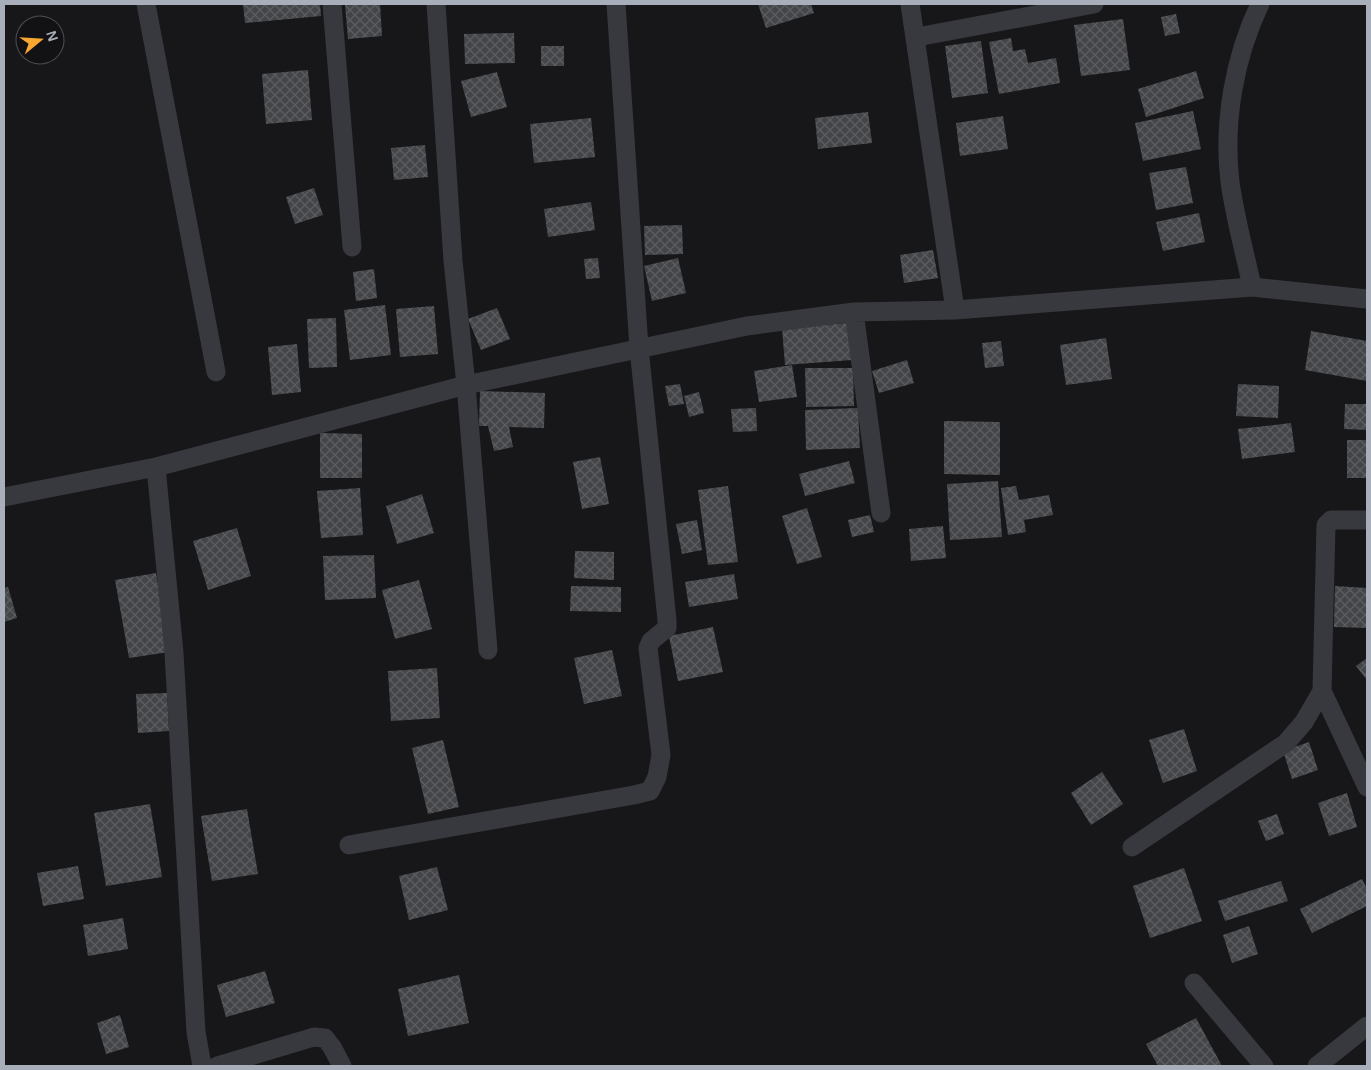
<svg xmlns="http://www.w3.org/2000/svg" width="1371" height="1070" font-family="Arial,sans-serif">
	<defs>
		<pattern id="building-cross-hatch" width="8" height="8" patternUnits="userSpaceOnUse" patternTransform="scale(1.25)"><rect width="8" height="8" fill="#434549"/><path d="M0 0l8 8M0 8l8-8" fill="none" stroke="#5b5d61"/></pattern>
	</defs>
	<rect width="100%" height="100%" fill="#171719"/>
	<path fill="url(#building-cross-hatch)" d="M243 4H320L321 16 245 23Z
		M380 4 382 36 348 39 345 5Z
		M758 4H811L814 13 766 28Z
		M1176 14 1180 33 1165 36 1161 17Z
		M1123 19 1130 70 1081 76 1074 25Z
		M514 33 515 63 465 64 464 34Z
		M1011 38 1013 51 1025 49 1028 63 1056 58 1060 83 999 94 989 42Z
		M981 41 988 93 952 98 945 46Z
		M541 46H564V66H541Z
		M308 70 312 120 266 124 262 74Z
		M1196 71 1204 98 1146 117 1138 89Z
		M497 72 507 107 471 117 461 81Z
		M1193 111 1201 149 1143 161 1135 123Z
		M868 112 872 143 818 149 815 118Z
		M1003 116 1008 149 960 156 956 123Z
		M591 118 595 157 534 163 530 124Z
		M425 145 428 177 394 180 391 148Z
		M1186 167 1193 203 1156 210 1149 173Z
		M314 188 323 215 295 224 286 197Z
		M591 202 595 230 548 237 544 209Z
		M1199 213 1205 242 1163 251 1156 222Z
		M682 225 683 254 645 255 644 226Z
		M933 250 938 278 904 283 900 255Z
		M598 258 600 278 586 279 584 259Z
		M678 258 686 293 652 301 644 266Z
		M374 269 377 298 356 301 353 272Z
		M385 305 391 355 350 360 344 310Z
		M434 306 438 354 400 357 396 309Z
		M497 308 510 339 481 350 468 319Z
		M336 318 337 367 309 368 307 319Z
		M849 323 852 360 785 365 782 328Z
		M1311 331 1367 341V381L1305 370Z
		M1106 338 1112 379 1066 385 1060 345Z
		M1001 341 1004 366 985 368 982 343Z
		M297 344 301 392 272 395 268 347Z
		M907 360 914 383 879 393 872 371Z
		M792 365 797 397 759 402 754 371Z
		M805 368H853L854 406 806 407Z
		M680 384 684 404 669 406 665 386Z
		M1238 384 1279 386 1278 418 1236 416Z
		M480 391 545 393 544 428 509 427 513 447 494 451 488 426H479Z
		M699 392 704 413 689 417 684 396Z
		M1345 404H1367V430L1344 429Z
		M756 408 757 431 733 432 731 409Z
		M858 408 860 448 806 450 805 410Z
		M944 421 1000 422V475L944 474Z
		M1291 423 1295 452 1242 459 1238 429Z
		M320 433 362 434V478H320Z
		M1347 440H1367V478H1347Z
		M600 457 609 504 582 509 573 462Z
		M849 461 855 483 805 496 799 474Z
		M998 481 1002 537 950 540 947 484Z
		M728 486 738 562 708 565 698 490Z
		M1016 486 1019 500 1049 495 1053 515 1024 520 1026 532 1008 535 1001 488Z
		M360 488 363 535 321 538 317 491Z
		M422 494 434 533 397 544 386 506Z
		M807 508 822 557 797 564 782 516Z
		M870 515 874 532 852 537 848 520Z
		M697 520 702 550 682 554 676 524Z
		M943 526 946 558 911 561 909 529Z
		M237 528 251 576 208 590 193 541Z
		M575 551 614 552V580L574 578Z
		M374 555 376 598 325 600 323 556Z
		M156 573 169 652 129 658 115 580Z
		M734 574 738 599 689 607 685 582Z
		M419 580 432 629 395 639 382 590Z
		M571 586 621 587V612L570 611Z
		M1335 586 1367 588V628L1334 627Z
		M8 587 17 618 4 622V588Z
		M713 627 723 672 678 681 669 636Z
		M612 650 622 696 584 704 574 658Z
		M1367 658V680L1356 666Z
		M437 668 440 718 391 721 388 671Z
		M167 693 169 731 138 733 136 694Z
		M1184 729 1197 771 1163 783 1149 740Z
		M443 740 459 807 428 814 412 748Z
		M1309 742 1318 770 1292 779 1283 751Z
		M1102 772 1123 804 1091 825 1071 793Z
		M1347 793 1357 827 1329 836 1318 803Z
		M150 804 162 877 106 886 94 813Z
		M247 809 258 874 212 881 201 816Z
		M1277 814 1284 834 1266 841 1258 821Z
		M78 866 84 899 43 906 37 873Z
		M437 867 448 910 409 920 399 876Z
		M1184 868 1202 921 1150 938 1133 886Z
		M1362 879 1367 889V906L1312 933 1300 909Z
		M1281 881 1288 901 1225 921 1218 901Z
		M123 918 128 949 88 956 83 925Z
		M1249 926 1258 954 1232 963 1223 935Z
		M265 971 275 1003 226 1017 217 985Z
		M459 975 469 1023 408 1036 398 989Z
		M120 1015 129 1047 106 1054 97 1023Z
		M1196 1018 1222 1066H1158L1146 1044Z"/>
	<g fill="none" stroke-linecap="round" stroke-linejoin="round">
		<path stroke="#38393e" stroke-width="19" d="M146 4 216 372
			M332 4 352 247
			M436 4 453 261 466 385 488 650
			M910 4 955 310
			M1260 4C1234 58 1223 123 1230 182 1235 218 1245 253 1252 287L1367 299
			M917 37 1094 4
			M854 312 881 513
			M156 467 174 653 196 1032 202 1066
			M4 497 156 467 466 385 747 326 854 312 955 310 1252 287
			M1367 520H1331L1326 525 1322 691 1367 787
			M349 845 634 795 650 791 657 777 661 755 648 648 651 641 667 628V620L639 348 616 4
			M1132 847 1286 743 1304 722 1322 691
			M1194 983 1264 1066
			M217 1066 314 1037 325 1038 332 1047 342 1066
			M1317 1066 1367 1026"/>
	</g>
	<rect width="1371" height="1070" fill="none" stroke="#a9afba" stroke-width="10"/>
	<g transform="translate(40 40) rotate(72)"><circle r="24" fill="#121214" stroke="#4e5156"/>
	<path d="M0-4L9 19L0 12L-9 19Z" fill="#f8a831"/>
	<text y="-8" font-size="14" font-weight="bold" text-anchor="middle" fill="#a9afba">N</text>
	</g>
</svg>
